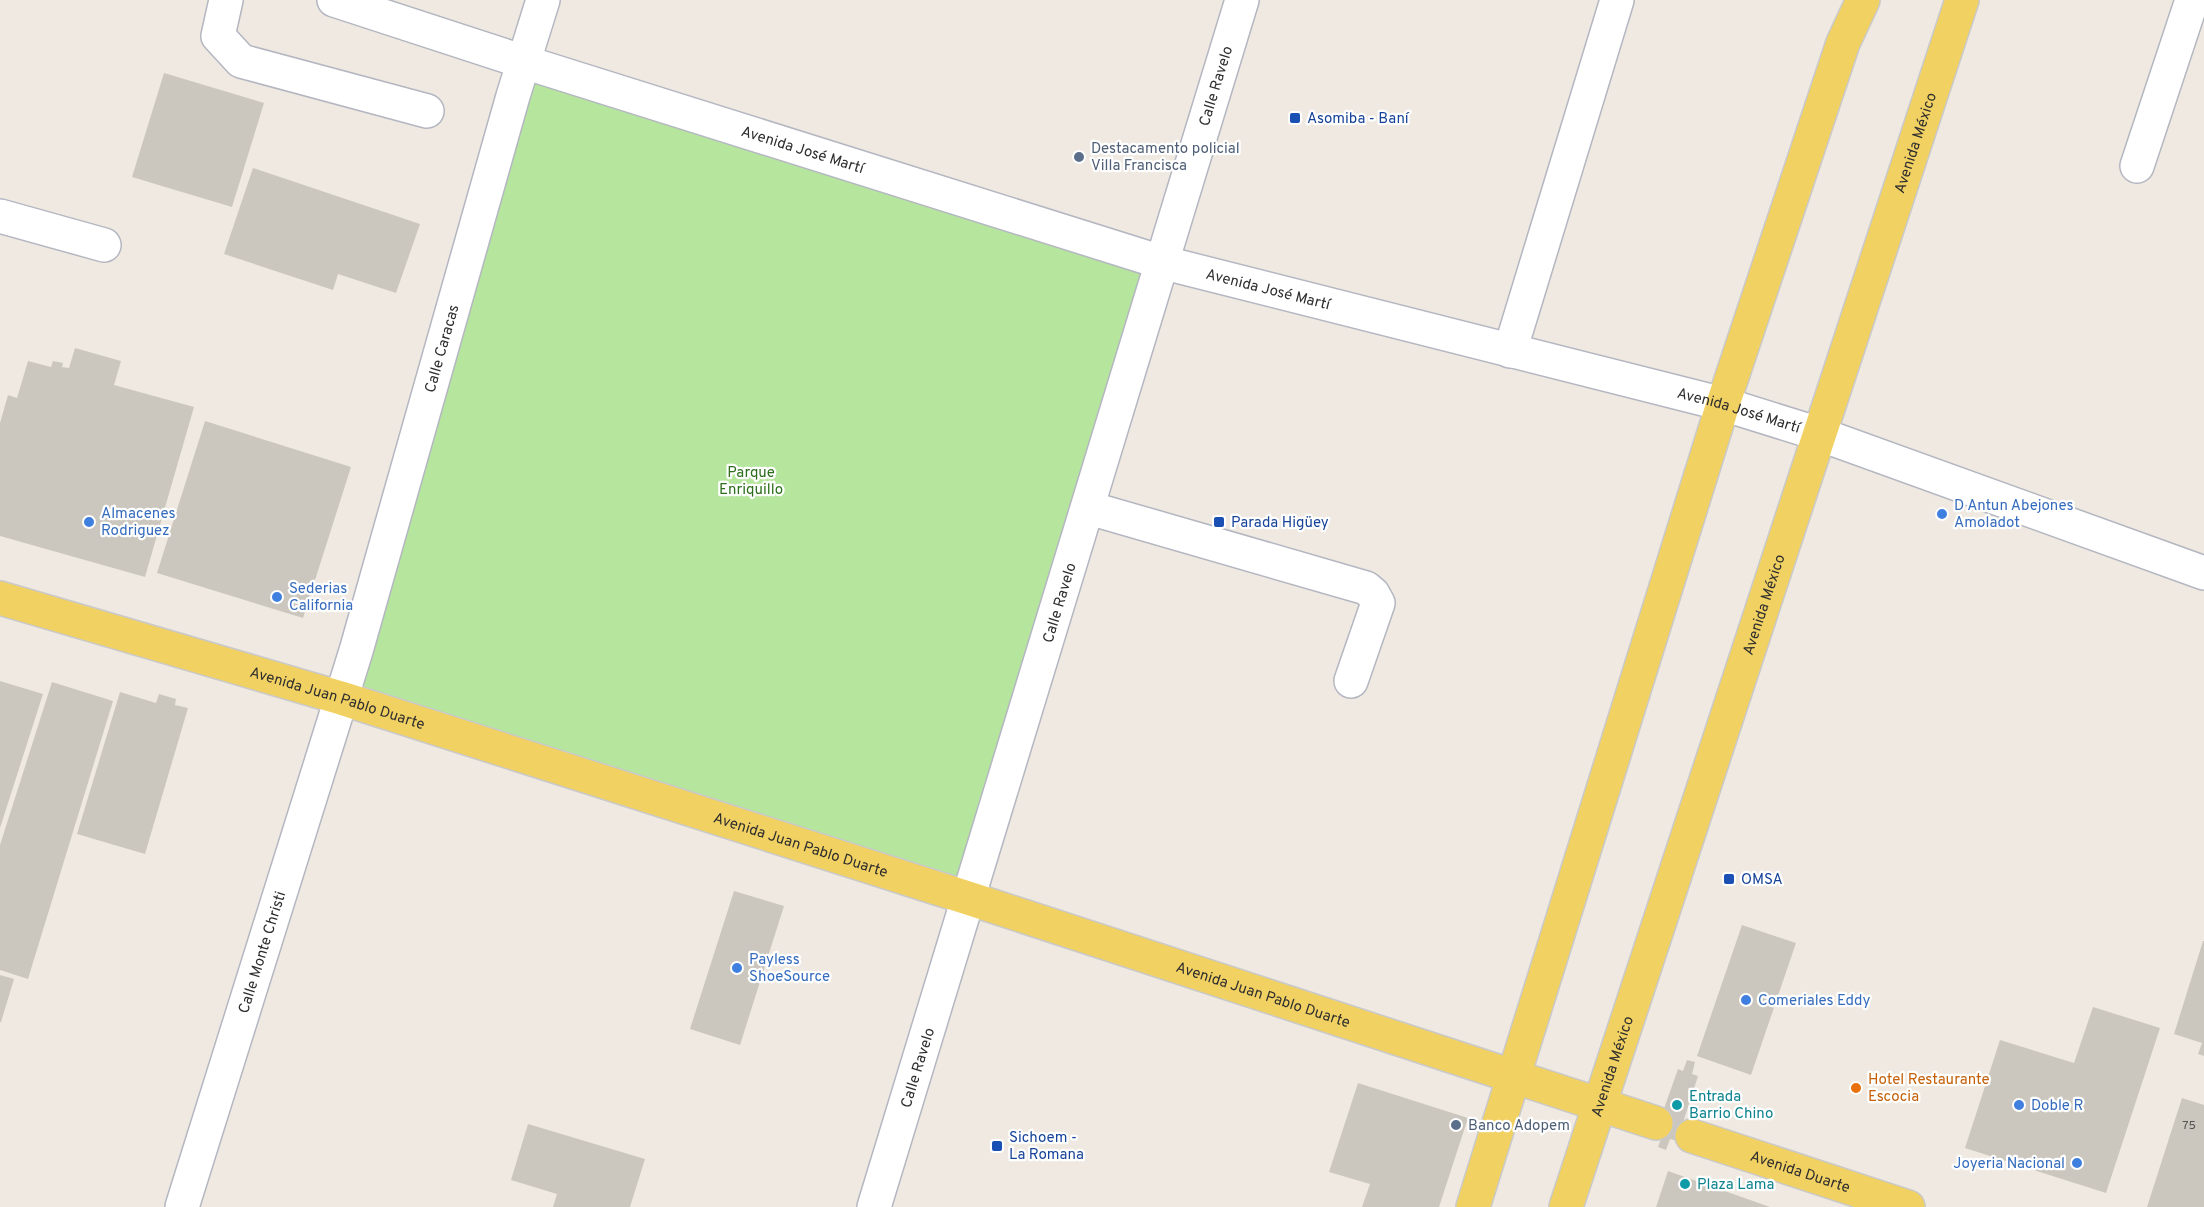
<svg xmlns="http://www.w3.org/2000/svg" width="2204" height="1207" font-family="Overpass,sans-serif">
	<rect width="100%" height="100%" fill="#efe9e1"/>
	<path fill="#b6e59e" d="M524 62 1161 262 971 899 341 698Z"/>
	<path fill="#cbc7bf" d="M164 73 264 103 232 207 132 177Z
		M253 168 420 224 396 293 338 274 333 290 224 254Z
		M75 348 121 361 114 385 194 407 145 577 0 536V423L8 395 17 398 28 361 51 367 53 361 63 363 62 367 69 368Z
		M205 421 351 467 303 618 157 573Z
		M0 681 43 694 0 828Z
		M52 682 113 701 28 979 0 970V845Z
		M120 692 156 703 159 694 176 699 175 705 188 708 145 854 77 834Z
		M734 891 784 906 740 1045 690 1029Z
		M1742 925 1796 943 1751 1075 1697 1056Z
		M2203 941H2204V1056L2198 1054 2202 1043 2174 1034Z
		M0 975 14 979 1 1022H0Z
		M2093 1007 2160 1028 2106 1193 1965 1148 2000 1040 2074 1063Z
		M1687 1060 1695 1062 1692 1074 1698 1076 1677 1141 1670 1139 1666 1150 1658 1147 1662 1136 1655 1134 1678 1069 1683 1071Z
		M1358 1083 1468 1118 1439 1207H1362L1370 1184 1329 1172Z
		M2182 1098 2204 1105V1207H2147Z
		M528 1124 645 1159 630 1207H553L557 1194 511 1180Z
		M1668 1171 1770 1207H1656Z"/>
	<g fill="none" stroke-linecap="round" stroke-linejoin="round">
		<defs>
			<g id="minor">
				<path d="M226 0 218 36 241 61 427 111"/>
				<path id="s1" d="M334 0 524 62 1161 262 1723 404 1819 434 2204 573"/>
				<path d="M2137 166 2192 0"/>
				<path d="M0 216 104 245"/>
				<path d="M1510 351 1617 0"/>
				<path d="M1089 508 1366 588 1373 594 1378 603 1351 681"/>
				<path id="s2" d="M182 1207 356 651 513 96 543 0"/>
				<path id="s3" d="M874 1207C1000 806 1118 402 1242 0"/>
			</g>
			<g id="major">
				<path id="s4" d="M0 598 341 698 971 899 1656 1123"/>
				<path id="s5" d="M1692 1136 1908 1207"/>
				<path d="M1473 1207 1723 404 1843 43 1863 0"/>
				<path id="s6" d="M1566 1207 1962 0"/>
			</g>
		</defs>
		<use href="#minor" stroke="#b4b7c1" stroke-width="36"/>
		<use href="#major" stroke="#c9c9c9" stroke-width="36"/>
		<use href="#minor" stroke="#fff" stroke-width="33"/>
		<use href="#major" stroke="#f2d163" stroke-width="33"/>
	</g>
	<g fill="#1a4fb4" stroke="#fff" stroke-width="2">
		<rect x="1289" y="112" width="12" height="12" rx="3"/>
		<rect x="1213" y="516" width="12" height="12" rx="3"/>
		<rect x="1723" y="873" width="12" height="12" rx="3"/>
		<rect x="991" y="1140" width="12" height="12" rx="3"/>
	</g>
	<g fill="#5c6f8a" stroke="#fff" stroke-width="2">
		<circle cx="1079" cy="157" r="6"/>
		<circle cx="1456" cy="1125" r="6"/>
	</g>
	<g fill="#3f7fe0" stroke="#fff" stroke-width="2">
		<circle cx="1942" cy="514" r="6"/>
		<circle cx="89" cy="522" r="6"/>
		<circle cx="277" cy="597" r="6"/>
		<circle cx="737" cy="968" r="6"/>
		<circle cx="1746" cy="1000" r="6"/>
		<circle cx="2019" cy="1105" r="6"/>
		<circle cx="2077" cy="1163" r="6"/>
	</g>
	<circle fill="#e8710a" stroke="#fff" stroke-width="2" cx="1856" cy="1088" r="6"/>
	<g fill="#0f9aa8" stroke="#fff" stroke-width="2">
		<circle cx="1677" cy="1105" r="6"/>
		<circle cx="1685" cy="1184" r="6"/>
	</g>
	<g text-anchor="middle" stroke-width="4.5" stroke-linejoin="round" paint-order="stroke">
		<g font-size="12" fill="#555452">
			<text x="2189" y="1129">75</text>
		</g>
		<g font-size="15" fill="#2e2e2e" stroke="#fff">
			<text dy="5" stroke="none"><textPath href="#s3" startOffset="1172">Calle Ravelo</textPath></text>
			<text dy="5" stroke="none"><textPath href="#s6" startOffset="1120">Avenida México</textPath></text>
			<text dy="5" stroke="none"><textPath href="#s1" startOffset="492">Avenida José Martí</textPath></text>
			<text dy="5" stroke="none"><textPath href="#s1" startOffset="978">Avenida José Martí</textPath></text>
			<text dy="5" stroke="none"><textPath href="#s2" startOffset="897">Calle Caracas</textPath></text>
			<text dy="5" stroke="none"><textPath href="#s1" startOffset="1464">Avenida José Martí</textPath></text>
			<text dy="5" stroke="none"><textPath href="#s6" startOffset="634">Avenida México</textPath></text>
			<text dy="5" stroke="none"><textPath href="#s3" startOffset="632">Calle Ravelo</textPath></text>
			<text dy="5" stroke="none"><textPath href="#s4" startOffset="352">Avenida Juan Pablo Duarte</textPath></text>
			<text dy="5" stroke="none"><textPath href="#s4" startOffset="838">Avenida Juan Pablo Duarte</textPath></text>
			<text dy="5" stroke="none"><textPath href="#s2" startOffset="267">Calle Monte Christi</textPath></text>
			<text dy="5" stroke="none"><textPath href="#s4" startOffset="1324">Avenida Juan Pablo Duarte</textPath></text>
			<text dy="5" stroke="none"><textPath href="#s6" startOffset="148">Avenida México</textPath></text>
			<text dy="5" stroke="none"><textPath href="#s3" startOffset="146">Calle Ravelo</textPath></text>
			<text dy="5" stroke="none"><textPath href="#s5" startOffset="114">Avenida Duarte</textPath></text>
		</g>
		<g font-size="15" fill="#164399" stroke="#fff" text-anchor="start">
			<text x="1307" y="123">Asomiba - Baní</text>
			<text x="1231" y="527">Parada Higüey</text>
			<text x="1741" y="884">OMSA</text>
			<text x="1009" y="1142">Sichoem -<tspan x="1009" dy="17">La Romana</tspan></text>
		</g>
		<g font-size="15" fill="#4e5e75" stroke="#fff" text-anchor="start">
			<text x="1091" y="153">Destacamento policial<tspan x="1091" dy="17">Villa Francisca</tspan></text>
			<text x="1468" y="1130">Banco Adopem</text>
		</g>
		<g font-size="15" fill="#2c6e1b" stroke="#fff">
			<text x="751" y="477">Parque<tspan x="751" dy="17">Enriquillo</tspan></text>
		</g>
		<g font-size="15" fill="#366cbe" stroke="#fff" text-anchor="start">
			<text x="1954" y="510">D Antun Abejones<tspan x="1954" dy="17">Amoladot</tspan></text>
			<text x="101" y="518">Almacenes<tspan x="101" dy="17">Rodriguez</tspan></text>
			<text x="289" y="593">Sederias<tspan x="289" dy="17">California</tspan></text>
			<text x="749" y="964">Payless<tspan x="749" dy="17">ShoeSource</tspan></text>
			<text x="1758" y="1005">Comeriales Eddy</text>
			<text x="2031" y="1110">Doble R</text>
			<text x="2065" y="1168" text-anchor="end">Joyeria Nacional</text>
		</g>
		<g font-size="15" fill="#c56008" stroke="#fff" text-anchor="start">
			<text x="1868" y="1084">Hotel Restaurante<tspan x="1868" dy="17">Escocia</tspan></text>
		</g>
		<g font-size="15" fill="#0d838f" stroke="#fff" text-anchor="start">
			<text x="1689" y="1101">Entrada<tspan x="1689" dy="17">Barrio Chino</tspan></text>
			<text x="1697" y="1189">Plaza Lama</text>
		</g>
	</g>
</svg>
